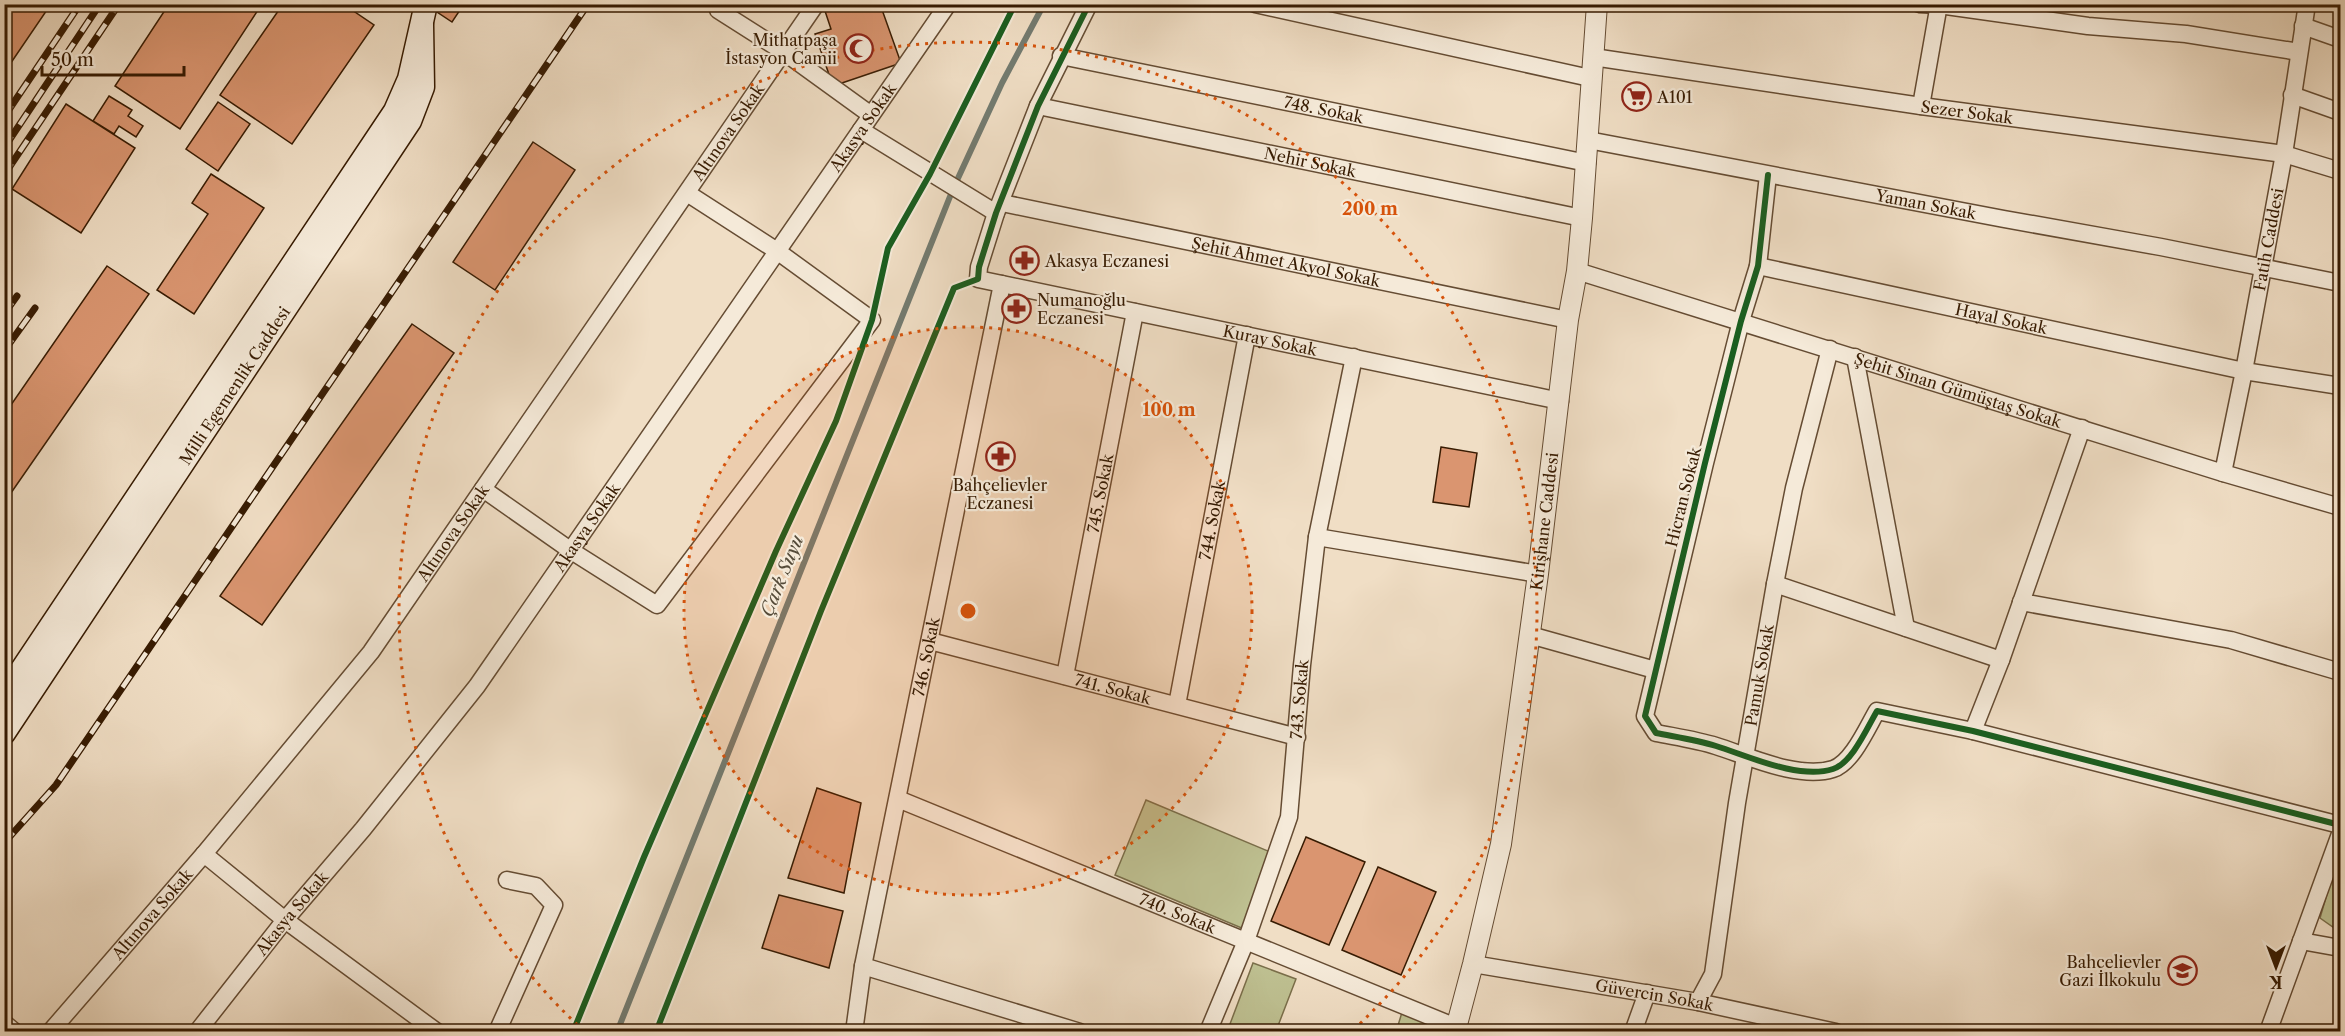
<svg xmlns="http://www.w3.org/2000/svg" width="2345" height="1036" font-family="'Libre Caslon Text',serif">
	<rect width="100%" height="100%" fill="#f0dec5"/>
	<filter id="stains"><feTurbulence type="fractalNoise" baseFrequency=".00333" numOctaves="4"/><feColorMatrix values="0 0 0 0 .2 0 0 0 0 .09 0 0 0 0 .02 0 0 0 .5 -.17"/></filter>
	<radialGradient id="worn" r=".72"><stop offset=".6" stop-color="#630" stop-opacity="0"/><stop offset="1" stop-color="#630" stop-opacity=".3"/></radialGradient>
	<path fill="#bec091" stroke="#7a6e4a" stroke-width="1.5" d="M1146 800 1275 854 1244 929 1115 875Z
		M2340 849V932L2320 918Z
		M1253 963 1296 979 1276 1031H1250L1230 1024Z
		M1403 1009 1449 1031 1396 1032Z"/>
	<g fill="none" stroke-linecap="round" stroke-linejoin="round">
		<path stroke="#737b70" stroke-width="6" d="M617 1032 953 189 1002 83 1044 4"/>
	</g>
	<path fill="#da9570" stroke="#371b02" stroke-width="1.5" d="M4 4H51L4 73Z
		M169 4H262L180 129 115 86Z
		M283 4H343L374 25 292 144 220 95Z
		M438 4H464L452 22 434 10Z
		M845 4H880L901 63 833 86 815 34 831 29 825 11Z
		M109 96 132 110 128 116 143 126 136 137 119 126 114 134 93 121Z
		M218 102 250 124 218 171 186 149Z
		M66 104 135 148 81 233 12 189Z
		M533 142 575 170 495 290 453 262Z
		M211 174 264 208 194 314 157 290 208 214 192 203Z
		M107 266 149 294 4 503V415Z
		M412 324 454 353 262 625 220 596Z
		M1441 447 1477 453 1469 507 1433 502Z
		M817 788 861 803 844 893 788 878Z
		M1306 837 1365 862 1329 945 1271 921Z
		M1378 867 1436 892 1401 975 1342 950Z
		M779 895 843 911 829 968 762 948Z"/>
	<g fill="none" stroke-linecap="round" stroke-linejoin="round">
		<defs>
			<g id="minor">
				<path id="s1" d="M1089 4 1038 106 996 213 979 267 978 279 1560 401"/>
				<path d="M1255 4 1590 78"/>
				<path d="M1919 4 1939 5 2088 26 2186 34 2299 52"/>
				<path d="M718 10 784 52 871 115"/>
				<path d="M2303 26 2340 39"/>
				<path id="s2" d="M1061 56 1587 163"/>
				<path id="s3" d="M1593 57 1921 106 2284 154 2340 171"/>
				<path d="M2292 95 2340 112"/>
				<path id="s4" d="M1038 106 1582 218"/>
				<path d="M1921 106 1939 4"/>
				<path d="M861 130 996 213"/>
				<path id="s5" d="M1588 140 2004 219 2161 247 2340 283"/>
				<path d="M1768 175 1758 266 1741 321 1705 463 1645 716 1656 733C1676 737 1697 740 1716 746 1748 756 1799 780 1833 769 1852 763 1867 728 1877 711L1973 731 2340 825"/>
				<path id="s6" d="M1002 203 1568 320"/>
				<path id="s7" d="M1758 266 2244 371 2340 386"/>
				<path id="s8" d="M1577 271 2223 473 2340 507"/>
				<path d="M1855 357 1906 628"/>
				<path id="s9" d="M2223 473 2244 371 2284 154 2307 4"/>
				<path d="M483 489 570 550 657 605 872 320 777 251 687 193"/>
				<path d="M1317 537 1538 574"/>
				<path d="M1775 584 2001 660"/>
				<path d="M2021 602 2231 640 2340 672"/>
				<path d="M1530 635 1655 670"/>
				<path id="s10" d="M930 641 1297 737"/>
				<path id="s11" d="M1065 676 1135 312"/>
				<path id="s12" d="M1177 705 1247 335"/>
				<path d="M1973 731 2001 660 2082 428"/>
				<path id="s13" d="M898 799 1456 1027"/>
				<path d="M204 854 285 920 437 1032"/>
				<path d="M2301 941 2340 948"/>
				<path id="s14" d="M1473 964 1698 1002 1836 1032"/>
				<path d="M863 966 1080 1032"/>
				<path id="s15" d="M1698 1002 1713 974 1737 803 1775 584 1794 488 1830 349"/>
				<path d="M4 1023 15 1032"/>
				<path id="s16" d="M50 1032 204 854 371 652 816 4"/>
				<path id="s17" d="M197 1032 285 920 363 829 477 686 948 4"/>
				<path d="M497 1032 554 905 536 886 507 880"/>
				<path id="s18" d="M854 1032 863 966 1002 284"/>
				<path id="s19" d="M1208 1032 1246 941 1289 817 1302 665 1317 537 1354 357"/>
				<path d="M1633 1032 1647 993"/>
				<path d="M2268 1032 2340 834"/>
			</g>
			<g id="tertiary">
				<path id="s20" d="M1455 1032 1473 964 1501 844 1538 574 1568 320 1577 271 1582 218 1597 4"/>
			</g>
			<g id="secondary">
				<path d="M4 696 395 111 409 79 426 4"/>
				<path id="s21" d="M4 733 410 121 423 87 422 25"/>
			</g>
		</defs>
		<use href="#minor" stroke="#654c33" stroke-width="19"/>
		<use href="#tertiary" stroke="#654c33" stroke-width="22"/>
		<use href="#secondary" stroke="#371b02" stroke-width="25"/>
		<use href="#minor" stroke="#f5ead9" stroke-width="16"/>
		<use href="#tertiary" stroke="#f5ead9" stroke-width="20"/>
		<use href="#secondary" stroke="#f5ead9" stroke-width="22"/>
		<defs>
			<path id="rail" d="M4 117 80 4
				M4 148 100 4
				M4 175 119 4
				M4 314 17 296
				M4 351 35 308
				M4 843 56 785 588 4"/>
		</defs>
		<use href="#rail" stroke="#371b02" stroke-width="7"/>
		<use href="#rail" stroke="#f5ead9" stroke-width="4.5" stroke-dasharray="14" stroke-linecap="butt"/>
		<defs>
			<path id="cycleway" d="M1768 175 1758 266 1741 321 1705 463 1645 716 1656 733C1676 737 1697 740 1716 746 1748 756 1799 780 1833 769 1852 763 1867 728 1877 711L1973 731 2340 825
				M573 1032 644 857 776 551 836 421 872 320 888 248 930 174 1015 4
				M656 1032 821 611 954 288 978 279 979 267 996 213 1038 106 1089 4"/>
		</defs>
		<use href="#cycleway" stroke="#f5ead9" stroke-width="10"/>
		<use href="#cycleway" stroke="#1b5e20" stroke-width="6"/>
	</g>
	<circle cx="968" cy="611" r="284" fill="#d6530b" fill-opacity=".12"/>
	<g fill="none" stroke="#d6530b" stroke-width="3" stroke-dasharray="3 6">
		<circle cx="968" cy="611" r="284"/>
		<path d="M584 1031A569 569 0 1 1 1352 1031"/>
	</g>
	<defs>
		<symbol id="mosque-ring" viewBox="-11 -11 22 22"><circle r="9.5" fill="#f5ead9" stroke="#8f2418" stroke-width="1.5"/><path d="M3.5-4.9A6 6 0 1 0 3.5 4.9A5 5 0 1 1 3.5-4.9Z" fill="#8f2418"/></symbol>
		<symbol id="supermarket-ring" viewBox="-11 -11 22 22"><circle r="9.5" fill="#f5ead9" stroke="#8f2418" stroke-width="1.5"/><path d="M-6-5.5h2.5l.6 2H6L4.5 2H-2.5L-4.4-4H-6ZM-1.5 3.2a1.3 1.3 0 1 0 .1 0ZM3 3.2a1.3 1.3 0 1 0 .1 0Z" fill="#8f2418"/></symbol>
		<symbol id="pharmacy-ring" viewBox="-11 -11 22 22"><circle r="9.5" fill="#f5ead9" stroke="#8f2418" stroke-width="1.5"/><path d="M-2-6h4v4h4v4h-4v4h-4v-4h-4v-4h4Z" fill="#8f2418"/></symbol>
		<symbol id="school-ring" viewBox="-11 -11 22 22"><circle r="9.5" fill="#f5ead9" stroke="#8f2418" stroke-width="1.5"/><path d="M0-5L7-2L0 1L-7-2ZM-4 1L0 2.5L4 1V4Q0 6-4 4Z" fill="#8f2418"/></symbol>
	</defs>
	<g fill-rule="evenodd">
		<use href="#mosque-ring" x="842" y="32" width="33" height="33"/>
		<use href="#supermarket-ring" x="1620" y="80" width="33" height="33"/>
		<use href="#pharmacy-ring" x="1008" y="244" width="33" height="33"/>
		<use href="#pharmacy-ring" x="1000" y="292" width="33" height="33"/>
		<use href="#pharmacy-ring" x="984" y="440" width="33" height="33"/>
		<use href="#school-ring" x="2166" y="954" width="33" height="33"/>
	</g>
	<g text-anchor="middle" stroke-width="4.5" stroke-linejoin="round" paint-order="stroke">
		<g font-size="16" fill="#371b02" stroke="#f5ead9" text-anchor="start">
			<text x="837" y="46" text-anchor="end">Mithatpaşa<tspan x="837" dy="18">İstasyon Camii</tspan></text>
			<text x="1657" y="103">A101</text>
			<text x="1045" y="267">Akasya Eczanesi</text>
			<text x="1037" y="306">Numanoğlu<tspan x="1037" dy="18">Eczanesi</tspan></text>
			<text x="1000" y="491" text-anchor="middle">Bahçelievler<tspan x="1000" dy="18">Eczanesi</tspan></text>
			<text x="2161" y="968" text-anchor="end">Bahçelievler<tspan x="2161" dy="18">Gazi İlkokulu</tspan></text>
		</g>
		<g font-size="16" fill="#371b02" stroke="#f5ead9">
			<text dy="6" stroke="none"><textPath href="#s2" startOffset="268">748. Sokak</textPath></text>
			<text dy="6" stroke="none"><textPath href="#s3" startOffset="378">Sezer Sokak</textPath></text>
			<text dy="6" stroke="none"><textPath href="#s17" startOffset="1124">Akasya Sokak</textPath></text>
			<text dy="6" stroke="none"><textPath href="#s16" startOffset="1128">Altınova Sokak</textPath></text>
			<text dy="6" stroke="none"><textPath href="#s4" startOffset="278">Nehir Sokak</textPath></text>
			<text dy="6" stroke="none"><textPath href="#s5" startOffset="344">Yaman Sokak</textPath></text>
			<text dy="6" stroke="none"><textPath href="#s9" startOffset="238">Fatih Caddesi</textPath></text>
			<text dy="6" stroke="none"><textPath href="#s6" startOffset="290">Şehit Ahmet Akyol Sokak</textPath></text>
			<text dy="6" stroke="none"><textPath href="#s7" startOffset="249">Hayal Sokak</textPath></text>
			<text dy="6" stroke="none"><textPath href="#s1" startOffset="596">Kuray Sokak</textPath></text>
			<text dy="6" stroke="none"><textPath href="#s21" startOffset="417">Milli Egemenlik Caddesi</textPath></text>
			<text dy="6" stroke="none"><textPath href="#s8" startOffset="399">Şehit Sinan Gümüştaş Sokak</textPath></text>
			<text dy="6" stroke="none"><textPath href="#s11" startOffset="186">745. Sokak</textPath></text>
			<text transform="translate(1683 497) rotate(-76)" y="6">Hicran Sokak</text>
			<text dy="6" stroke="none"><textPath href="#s12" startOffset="188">744. Sokak</textPath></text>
			<text dy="6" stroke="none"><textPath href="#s20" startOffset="519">Kirişhane Caddesi</textPath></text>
			<text dy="6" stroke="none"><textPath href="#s17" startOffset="638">Akasya Sokak</textPath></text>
			<text dy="6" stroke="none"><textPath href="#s16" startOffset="642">Altınova Sokak</textPath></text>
			<text dy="6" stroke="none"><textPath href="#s18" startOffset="382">746. Sokak</textPath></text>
			<text dy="6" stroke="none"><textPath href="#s15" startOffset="334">Pamuk Sokak</textPath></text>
			<text dy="6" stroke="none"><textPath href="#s10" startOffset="189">741. Sokak</textPath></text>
			<text dy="6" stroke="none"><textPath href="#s19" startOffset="348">743. Sokak</textPath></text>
			<text dy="6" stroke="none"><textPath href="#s13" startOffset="302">740. Sokak</textPath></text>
			<text dy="6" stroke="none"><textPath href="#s16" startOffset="156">Altınova Sokak</textPath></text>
			<text dy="6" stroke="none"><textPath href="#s17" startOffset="152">Akasya Sokak</textPath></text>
			<text dy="6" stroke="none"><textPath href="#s14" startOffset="184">Güvercin Sokak</textPath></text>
		</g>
		<g font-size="18" font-style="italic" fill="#554b39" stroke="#f5ead9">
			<text transform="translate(782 576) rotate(-68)" y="6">Çark Suyu</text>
		</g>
	</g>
	<circle cx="968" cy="611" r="9" fill="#d6530b" stroke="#f5ead9" stroke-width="3"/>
	<g font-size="18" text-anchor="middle" font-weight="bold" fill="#d6530b" stroke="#f5ead9" stroke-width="4.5" stroke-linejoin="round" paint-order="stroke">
		<text x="1370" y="215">200 m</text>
		<text x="1169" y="416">100 m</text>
	</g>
	<rect width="2345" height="1036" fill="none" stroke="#f0dec5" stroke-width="24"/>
	<rect x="6" y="6" width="2333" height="1024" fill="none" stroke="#371b02" stroke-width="3"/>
	<rect x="12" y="12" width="2321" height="1012" fill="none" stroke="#371b02" stroke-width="1.5"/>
	<g transform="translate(2276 967) rotate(180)" stroke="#f5ead9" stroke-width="4.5" paint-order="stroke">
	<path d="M0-4.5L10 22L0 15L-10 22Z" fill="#371b02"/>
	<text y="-9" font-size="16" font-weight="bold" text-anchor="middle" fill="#371b02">K</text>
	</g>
	<path d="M42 66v9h142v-9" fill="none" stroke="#371b02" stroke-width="3"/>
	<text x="51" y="66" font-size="18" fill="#371b02" stroke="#f5ead9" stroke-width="4.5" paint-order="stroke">50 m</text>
	<rect width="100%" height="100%" filter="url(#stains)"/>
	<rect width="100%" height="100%" fill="url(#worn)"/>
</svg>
